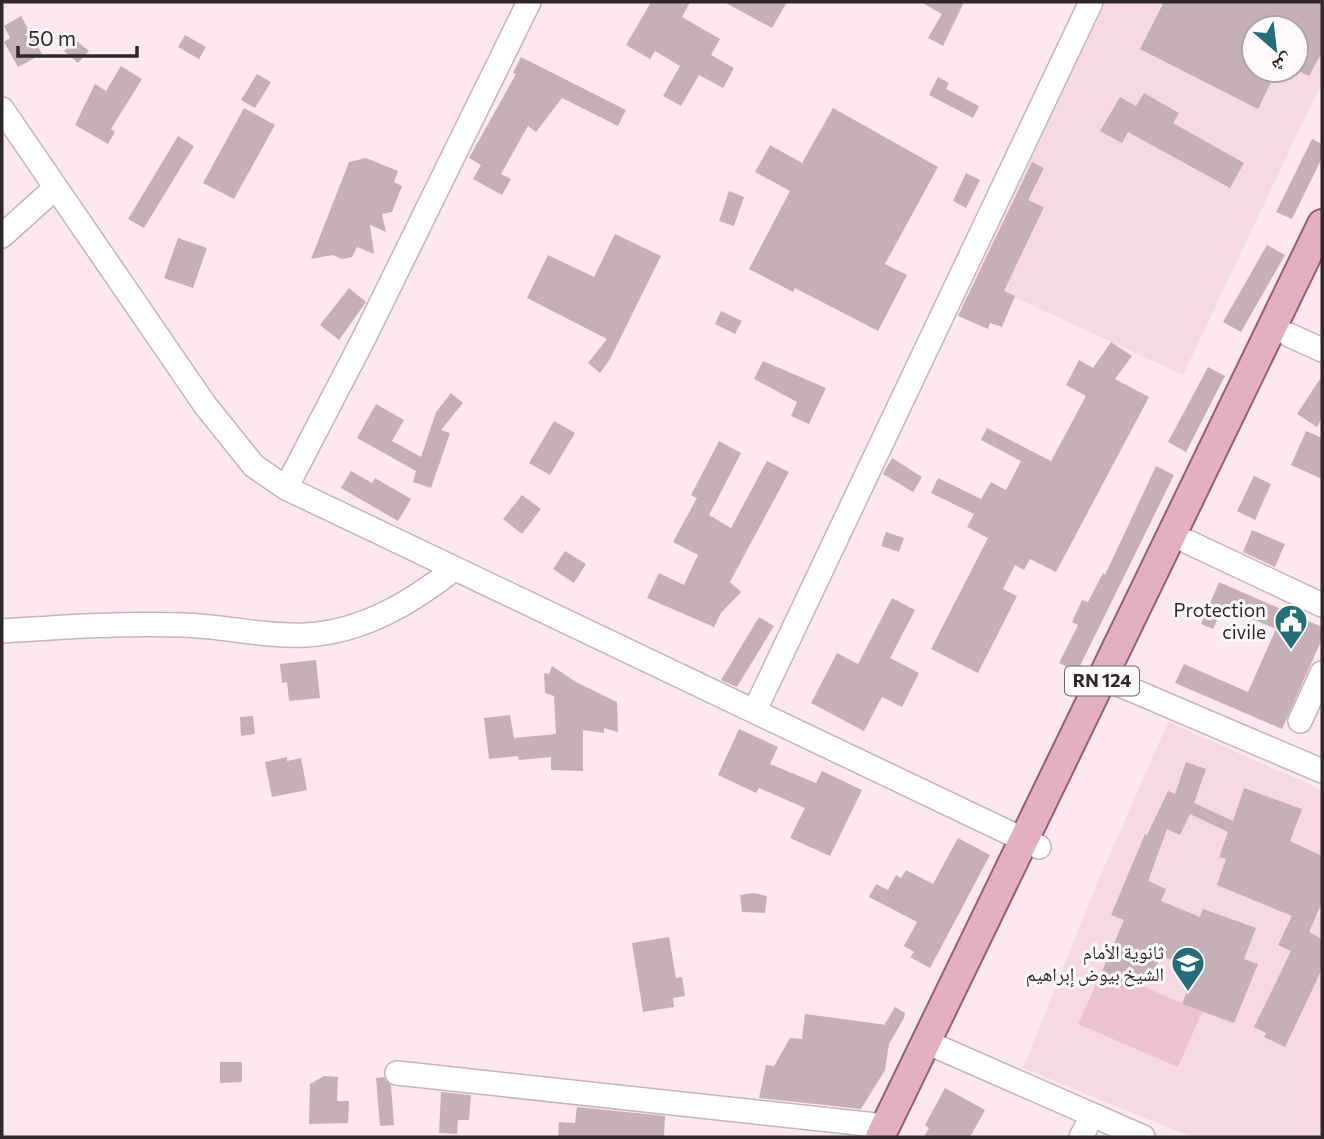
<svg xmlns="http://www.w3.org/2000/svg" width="1324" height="1139" font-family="Commissioner,'Noto Naskh Arabic',sans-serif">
	<rect width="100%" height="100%" fill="#fde8ee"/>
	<path fill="#f7d9e2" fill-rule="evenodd" d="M1105 2H1322V82L1183 375 975 279ZM1254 28H1296V70H1254Z
		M1168 722 1322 790V904L1318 915 1322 917V1137H1192L1023 1068 1092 895Z"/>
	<path fill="#ecc2ce" d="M1103 969 1202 1012 1178 1067 1078 1024Z"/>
	<path fill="#c4b0b6" d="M651 2H690L682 17 720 39 711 55 734 68 723 88 699 75 681 106 663 96 680 66 655 51 650 59 626 45Z
		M724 2H787L772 28Z
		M921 2H964L943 46 928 38 942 14Z
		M1164 2H1322V52L1309 76 1296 70V28H1254V70H1277L1258 109 1140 49Z
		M21 16 42 54 18 67 4 42 10 38 4 26Z
		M185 35 206 47 199 59 178 47Z
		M74 39 89 51 78 63 64 51Z
		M521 57 626 110 618 126 562 98 536 132 528 126 501 174 511 179 502 195 473 179 481 165 469 158 516 74 513 73Z
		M121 66 142 79 111 129 115 132 108 144 75 125 95 84 106 91Z
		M257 74 271 82 255 108 241 100Z
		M938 77 949 83 946 89 979 106 973 118 929 95Z
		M1144 93 1179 113 1173 123 1244 163 1230 188 1128 132 1122 143 1100 131 1120 97 1136 106Z
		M244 108 275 125 234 199 203 183Z
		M833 108 938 167 885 264 907 275 878 331 795 288 793 292 749 269 790 191 755 172 770 145 802 163Z
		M178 136 194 146 144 228 128 219Z
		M1312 139 1322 144V158L1292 219 1276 212Z
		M366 158 398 171 394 182 402 186 392 212 382 214 386 232 370 225 374 254 357 247 352 257 342 259 333 255 311 259 349 162Z
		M1032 162 1044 168 1028 200 1044 207 1004 291 1015 296 1002 327 990 323 988 329 958 316Z
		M966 173 980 180 966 208 953 201Z
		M729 191 744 197 734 226 719 221Z
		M615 234 661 256 610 359 600 373 588 363 607 339 527 298 548 255 594 277Z
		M178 238 207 248 193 288 164 278Z
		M1267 245 1285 255 1241 332 1223 322Z
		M349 288 366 302 339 340 320 325Z
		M721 311 742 321 735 334 715 324Z
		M1111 342 1132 356 1115 379 1149 397 1056 572 1030 559 1024 570 1015 565 1003 589 1017 596 978 673 931 649 988 538 967 527 974 514 931 493 938 478 981 499 991 482 1006 490 1021 461 981 440 987 428 1051 461 1086 396 1066 385 1079 360 1093 368Z
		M763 361 826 388 809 424 791 416 797 402 754 379Z
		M1208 367 1225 376 1186 452 1168 442Z
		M1322 376V418L1317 427 1297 414Z
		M451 393 463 403 441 430 450 433 431 488 413 482 416 471 357 438 376 404 404 420 392 441 421 457 436 412Z
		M554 421 575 433 550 475 529 463Z
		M1306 431 1322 438V479L1291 465Z
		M719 441 741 453 709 515 731 528 767 461 789 472 730 582 741 592 721 613 714 627 647 598 659 573 684 585 698 555 673 542 697 498 691 495Z
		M892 458 922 477 913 492 883 474Z
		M1156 466 1174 475 1077 672 1059 663 1078 625 1072 622 1082 600 1088 602 1103 573 1105 575Z
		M351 471 372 483 375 478 411 499 398 521 341 488Z
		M1254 476 1271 484 1255 520 1237 511Z
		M522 495 541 509 522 534 503 519Z
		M1252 530 1285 544 1275 567 1243 552Z
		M886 532 904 538 899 552 881 546Z
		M565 551 586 564 574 583 553 569Z
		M1219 582 1322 627V639L1282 729 1175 683 1184 664 1248 692 1276 629 1223 607 1213 629 1201 624Z
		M892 598 915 610 890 658 919 673 902 707 882 697 864 731 811 703 837 653 858 664Z
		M759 617 774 626 737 687 721 680Z
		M316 660 320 698 289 701 287 682 282 683 280 664Z
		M552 666 576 682 617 702 618 732 604 728V733L583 730V771L551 770V757L519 760 518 756 489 759 484 718 510 715 514 738 556 734 554 696 545 693 544 673 549 674Z
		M253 716 255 734 241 736 240 717Z
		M739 729 778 747 770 764 816 783 822 771 862 790 830 856 790 838 805 808 759 788 756 793 718 775Z
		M287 757V761L301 758 307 790 272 797 265 762Z
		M1186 762 1206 769 1194 803 1233 821 1244 788 1302 809 1290 841 1322 856V902L1309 932 1322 939V969L1285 1047 1264 1037 1266 1033 1254 1027 1291 951 1278 945 1292 916 1217 885 1226 859 1219 857 1228 832 1190 814 1180 835 1167 829 1148 881 1166 889 1161 901 1200 917 1203 909 1256 928 1244 959 1258 964 1234 1023 1182 1004 1196 969 1161 956 1149 983 1135 977 1131 986 1101 974 1124 920 1111 915 1145 834 1147 835 1168 791 1175 794Z
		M958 838 990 855 930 968 910 957 914 952 904 946 917 922 869 897 876 884 888 890 896 875 901 878 906 870 933 884Z
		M753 893 767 896 765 913 742 912 740 895Z
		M669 937 676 978 682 977 685 996 673 998 674 1007 643 1012 632 943Z
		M895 1007 905 1013 904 1018 889 1044 885 1070 861 1109 759 1098 766 1065 774 1066 790 1038 802 1039 805 1014 887 1025 885 1024Z
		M220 1062H242V1082L220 1083Z
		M324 1076 338 1077 337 1101H349L348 1123 309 1124 310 1084Z
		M384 1077 391 1085 394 1125 380 1126 376 1078Z
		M945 1088 985 1110 970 1137H924L929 1128 925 1125Z
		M441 1092 471 1095 469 1120H458L457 1134 439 1133Z
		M577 1107 665 1116 664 1137H558L559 1122 575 1123Z"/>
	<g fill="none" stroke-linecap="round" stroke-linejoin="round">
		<defs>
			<path id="minor" d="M2 109 205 405 254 466 286 488 1039 847
				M2 236 54 189
				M1289 335 1322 350
				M286 488 364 338 529 2
				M1188 542 1322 605
				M2 631C62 627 123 623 183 625 223 626 265 637 306 635 362 632 411 603 454 569
				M1118 684 1322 771
				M755 710 1091 2
				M1300 721 1322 673
				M940 1048 1143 1137
				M397 1073 885 1126
				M1081 1137 1092 1116"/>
			<path id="major" d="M880 1137 1322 224"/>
		</defs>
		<use href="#minor" stroke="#c7b3b8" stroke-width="26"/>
		<use href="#major" stroke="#985e71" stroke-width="32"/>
		<use href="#minor" stroke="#fff" stroke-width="23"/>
		<use href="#major" stroke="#e3b0c1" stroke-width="28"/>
	</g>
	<defs>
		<symbol id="civic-pin" viewBox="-11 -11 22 30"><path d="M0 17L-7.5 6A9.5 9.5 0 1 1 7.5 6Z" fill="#256e78" stroke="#fefafb"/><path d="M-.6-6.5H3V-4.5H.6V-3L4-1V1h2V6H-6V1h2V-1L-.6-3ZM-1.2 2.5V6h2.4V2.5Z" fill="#fff"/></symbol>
		<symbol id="school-pin" viewBox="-11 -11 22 30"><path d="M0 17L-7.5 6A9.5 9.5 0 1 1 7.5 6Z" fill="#256e78" stroke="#fefafb"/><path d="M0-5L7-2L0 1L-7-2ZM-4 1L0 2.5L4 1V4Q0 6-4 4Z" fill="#fff"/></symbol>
	</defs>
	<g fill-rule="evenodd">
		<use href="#civic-pin" x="1272" y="602" width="38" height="52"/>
		<use href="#school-pin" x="1169" y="944" width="38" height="52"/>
	</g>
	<g text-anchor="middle" stroke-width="6" stroke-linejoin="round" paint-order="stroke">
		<rect fill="#fefafb" stroke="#6d6668" stroke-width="2" x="1065" y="666.5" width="74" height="29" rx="5"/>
		<g font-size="18" font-weight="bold" fill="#2f2729">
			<text x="1102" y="687">RN 124</text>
		</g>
		<g font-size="19" fill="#2f2729" stroke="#fefafb" text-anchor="end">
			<text x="1266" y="617">Protection<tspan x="1266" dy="22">civile</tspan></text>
			<text x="1164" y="959">ثانوية الأمام<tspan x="1164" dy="22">الشيخ بيوض إبراهيم</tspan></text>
		</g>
	</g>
	<rect width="1324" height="1139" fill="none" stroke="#2f2729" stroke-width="7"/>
	<g transform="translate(1275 49) rotate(152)"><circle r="33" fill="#fefafb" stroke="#aba6a7" stroke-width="2"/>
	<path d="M0-5L12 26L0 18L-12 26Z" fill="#256e78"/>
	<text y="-10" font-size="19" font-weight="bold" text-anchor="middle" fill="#2f2729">ش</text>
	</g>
	<path d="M18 46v10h119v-10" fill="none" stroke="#2f2729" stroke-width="3.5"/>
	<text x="28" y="46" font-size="21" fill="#2f2729" stroke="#fefafb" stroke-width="5" paint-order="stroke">50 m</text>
</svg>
